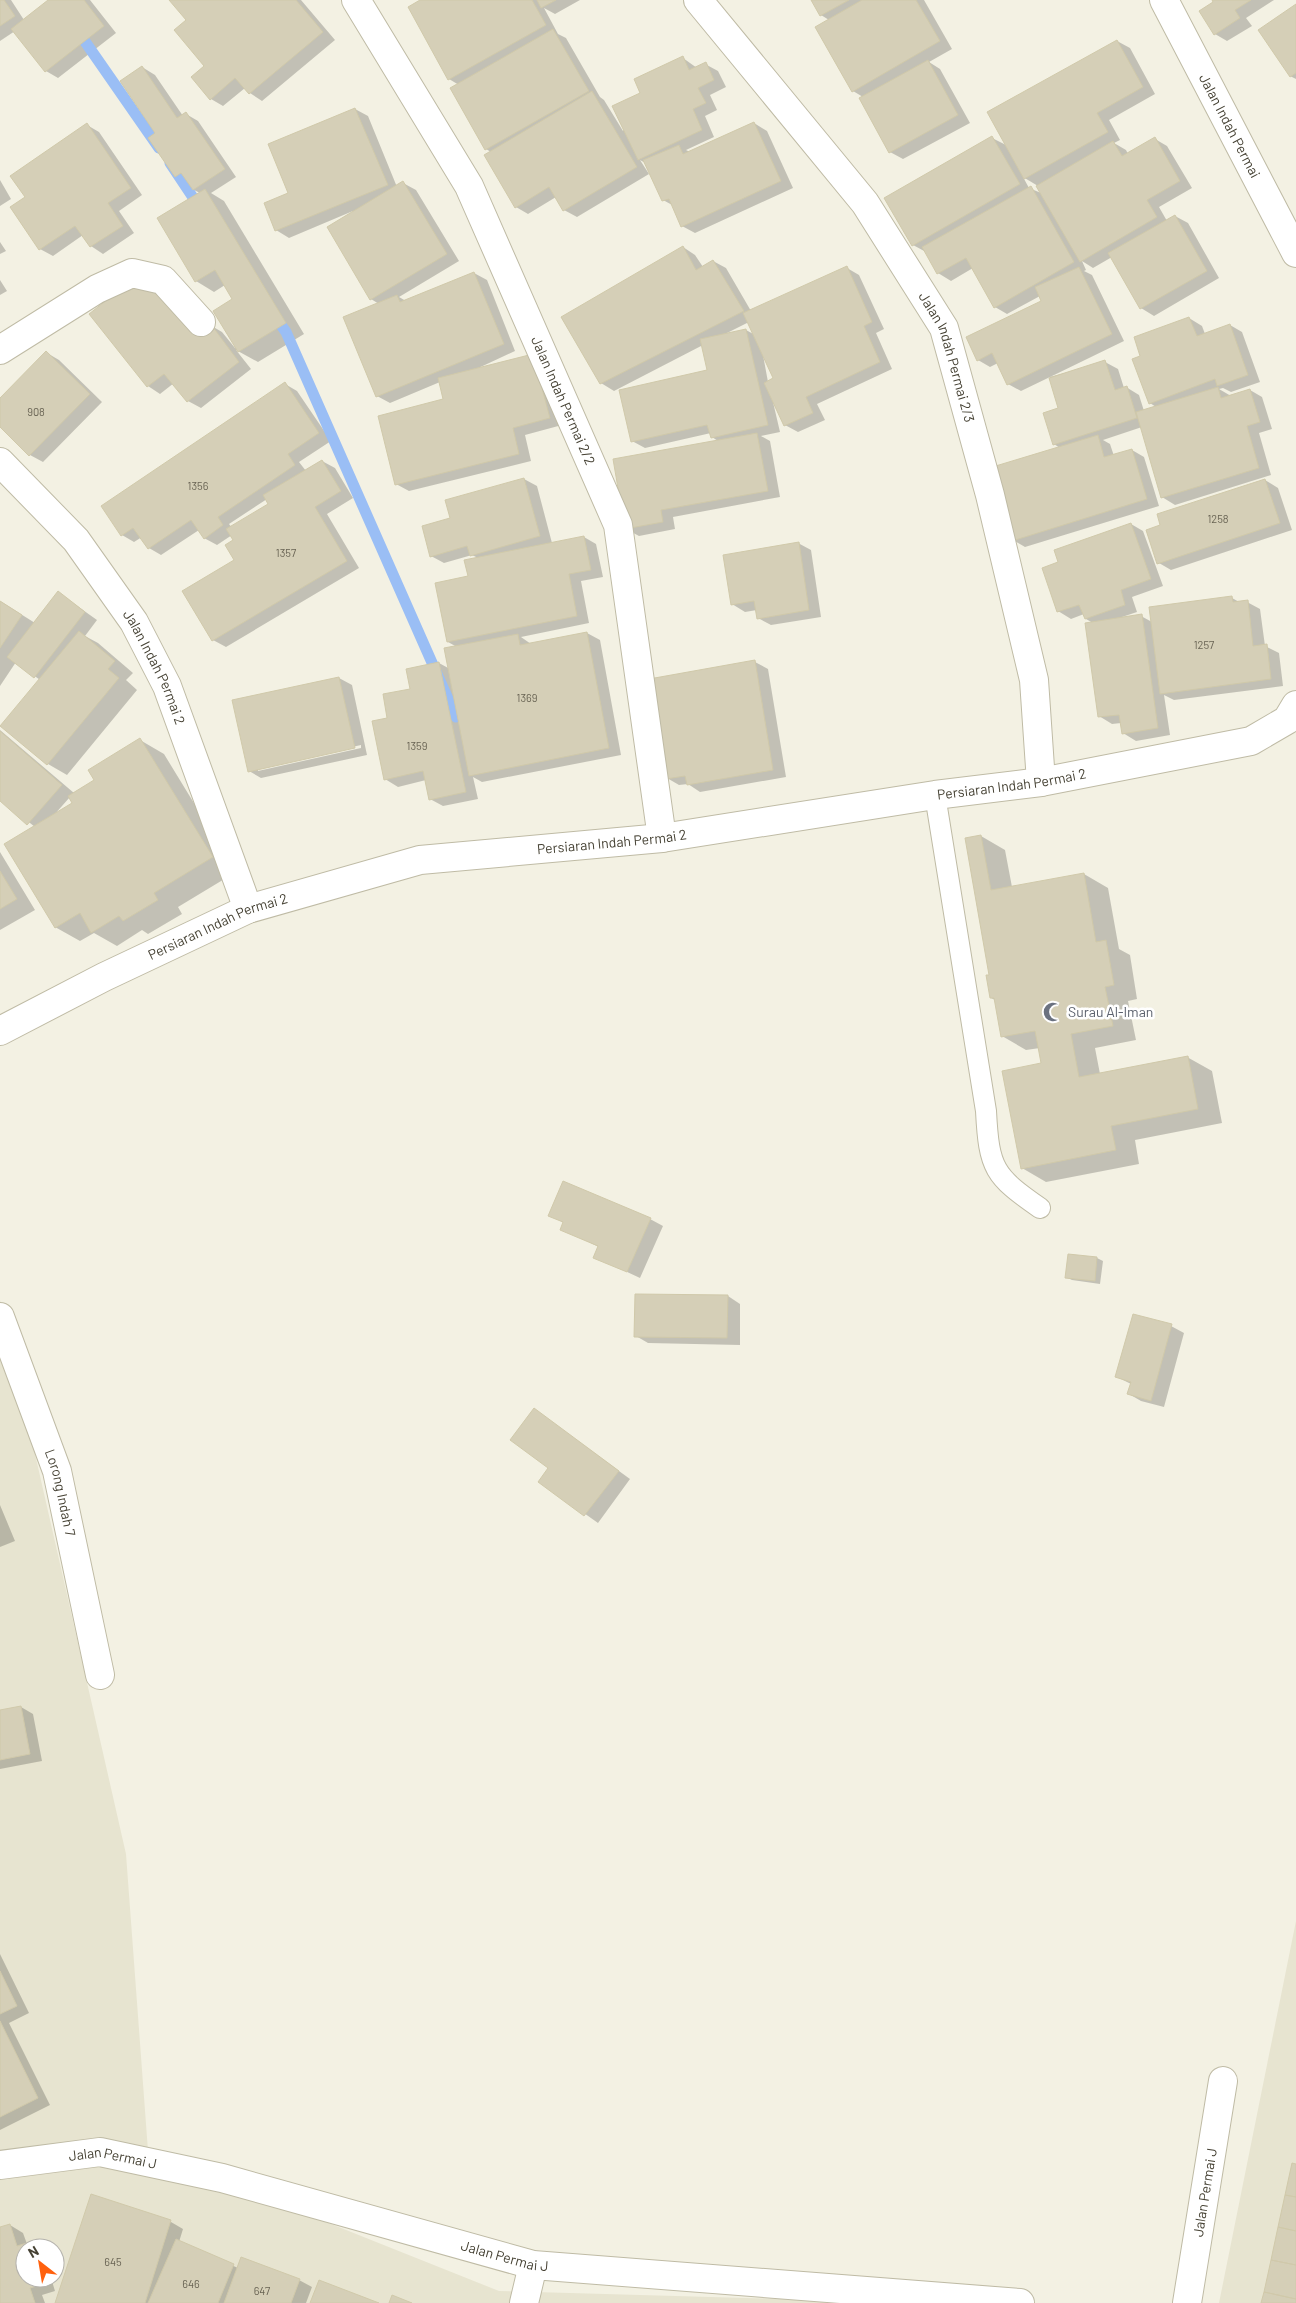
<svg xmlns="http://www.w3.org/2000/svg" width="1296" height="2303" font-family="Barlow,sans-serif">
	<rect width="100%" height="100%" fill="#f3f1e3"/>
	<path fill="#e7e4d0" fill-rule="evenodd" d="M0 1300 126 1854 148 2151 499 2291 920 2303H0ZM25 2248H55V2278H25Z
		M1296 1921V2303H1219Z"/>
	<path fill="#0003" fill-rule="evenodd" d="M0 0H11L24 20 50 0H90L116 33 58 78 46 71 15 31 0 41Z
		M171 0H301L335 40 262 101 250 93 245 88 223 106 211 99 206 67 188 20Z
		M422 0H580L555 14 544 8 558 34 566 38 600 97 604 100 623 131 642 94 683 58 697 68 705 64 718 71 726 87 710 95 717 110 705 116 714 137 686 150 690 152 754 123 767 131 793 188 695 233 682 226 674 206 663 200 647 164 640 160 649 174 577 217 564 210 556 197 528 214 516 207 491 152 486 149 459 85 449 79Z
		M812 0H924L952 49 929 62 940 69 970 123 903 159 890 152 863 97 853 91 829 20 821 15Z
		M1213 0H1274L1246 18 1252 26 1227 41 1215 34Z
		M1296 6V79L1290 76Z
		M1117 41 1130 48 1155 94 1109 120 1120 140 1114 143 1126 150 1128 154 1155 139 1167 146 1192 188 1159 207 1167 221 1175 216 1188 223 1219 278 1154 316 1141 308 1112 257 1093 268 1082 261 1086 270 1084 271 1092 275 1124 341 1050 377 1105 362 1118 369 1124 388 1126 387 1139 395 1144 411 1156 407 1150 403 1142 357 1189 318 1202 326 1205 334 1230 325 1242 332 1260 382 1231 392 1223 388 1219 389 1231 396 1250 390 1262 397 1272 429 1259 433 1271 475 1175 505 1162 497 1142 427 1103 440 1110 444 1114 456 1132 450 1144 457 1159 506 1025 547 1013 540 1060 448 1054 444 1060 409 1050 377 1021 391 1008 384 998 363 990 367 978 360 1043 301 1040 296 1007 314 995 307 973 268 951 281 938 273 926 252 913 245 992 138 1008 146ZM1023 177 1038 186 1041 193 1029 188Z
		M142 67 155 75 183 116 186 114 198 121 236 177 211 193 224 201 304 334 258 362 236 350 251 369 201 408 188 401 174 383 160 394 148 386 210 325 222 332 235 348 236 347 234 299 225 285 214 292 196 281 200 193 194 190 189 183 176 176 157 133Z
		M355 109 368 116 397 187 403 183 416 190 459 261 399 297 406 301 474 273 487 280 515 351 472 371 533 355 562 425 525 435 531 461 409 491 396 484 445 400 440 382 390 403 377 396 379 304 371 299 353 211 289 238 276 230 290 194Z
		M87 125 99 132 142 195 119 211 134 233 103 254 91 246 83 235 53 256 40 249 26 197Z
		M0 180 11 199 0 206Z
		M0 242 6 251 0 254Z
		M683 247 695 255 703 267 713 261 726 268 751 311 847 268 859 275 884 329 876 333 892 369 817 404 825 420 798 432 785 425 773 402 780 432 761 436 770 441 780 497 673 517 675 529 639 536 626 529 718 441 712 437 711 433 645 448 632 441 709 371 703 345 614 391 601 383 562 318ZM749 322 755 335 746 330 725 334ZM763 355 775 379 768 382Z
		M0 280 7 291 0 295Z
		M47 353 59 360 102 402 43 462 30 455 0 425V400Z
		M285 384 297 391 331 441 299 462 306 471 322 461 335 468 353 498 327 514 359 568 226 647 213 640 236 561 235 541 232 535 217 545 204 538 199 530 161 555 149 548 142 537 134 542 122 535ZM267 499 270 505 232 528 229 524Z
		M524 479 537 486 552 543 584 537 596 544 603 577 581 581 589 623 521 637 531 644 587 633 600 640 621 755 482 782 473 777 478 799 443 806 430 799 426 780 398 787 385 779 389 719 411 689 439 663 450 669 457 647 448 642 469 577 478 558 472 555 444 563 431 556 451 519Z
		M1265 480 1278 488 1292 530 1171 570 1159 563Z
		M1131 524 1143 531 1163 586 1132 597 1137 612 1122 617 1141 616 1152 622 1232 598 1241 603 1247 602 1260 609 1265 646 1279 653 1283 686 1174 700 1164 695 1170 735 1136 741 1123 733 1121 723 1112 724 1099 716 1093 623 1086 619 1084 614 1071 619 1058 611 1059 562Z
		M798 543 811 550 821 617 771 625 758 618 757 610 745 612 732 604Z
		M59 593 97 620 85 636 98 643 133 673 126 680 137 690 67 775 48 764 2 726 40 680 16 662 0 686V601L35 623Z
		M755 662 768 669 786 777 700 792 688 784 679 785 667 778Z
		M339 678 352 685 367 755 261 778 249 771ZM361 745V748L258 771V768Z
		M0 730 74 793 96 780 140 740 164 754 236 872 178 907 182 914 148 934 142 930 117 946 94 933 80 941 55 927 35 827 0 799ZM70 797 74 804 54 815Z
		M981 836 1005 850 1012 887 1084 874 1108 888 1119 949 1130 955 1137 999 1128 1001 1136 1040 1095 1048 1100 1074 1187 1057 1212 1071 1222 1123 1135 1140 1139 1164 1046 1182 1022 1168 1042 1064 1040 1048 1026 1050 1002 1036 995 1000 991 998Z
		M0 852 35 910 0 930Z
		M550 1215 650 1219 663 1226 640 1278 595 1257 599 1247 562 1229 564 1223Z
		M1097 1258 1103 1261 1100 1284 1072 1280 1066 1277Z
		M728 1296 740 1304V1345L648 1343 636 1336Z
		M1171 1326 1184 1333 1164 1407 1141 1401 1129 1394 1131 1384 1117 1377Z
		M535 1410 630 1479 598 1523 540 1482 549 1468Z
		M0 1505 15 1541 0 1547Z
		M21 1707 33 1714 42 1761 0 1769V1711Z
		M0 1954 29 2013 9 2023 50 2105 0 2130Z
		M91 2196 171 2222 183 2229 179 2242 238 2268 299 2280 312 2287 306 2303H56Z
		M10 2225 23 2233 27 2244 30 2243 38 2248H25V2278H51L55 2291 42 2295 45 2303H0V2229Z"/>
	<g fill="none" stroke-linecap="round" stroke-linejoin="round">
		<path stroke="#9abef5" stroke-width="11" d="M77 30 159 148
			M170 163 200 208
			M273 314 286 332 456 717"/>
	</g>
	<path fill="#d5cfb7" stroke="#d0c9aa" d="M0 0H4L15 16 0 26Z
		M48 0H84L104 26 45 72 11 29Z
		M169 0H296L323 32 249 94 235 78 210 100 191 77 204 66 174 30 186 20Z
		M420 0H532L546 25 448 80 408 7Z
		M537 0H556L541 8Z
		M811 0H849L820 16Z
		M862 0H916L940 41 852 92 815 27Z
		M1212 0H1251L1235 10 1240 18 1214 35 1199 11 1213 2Z
		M1296 4V73L1290 77 1258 30Z
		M553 29 589 91 485 150 450 88Z
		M1117 40 1143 87 1097 113 1108 132 1024 179 987 112Z
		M683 56 689 70 706 62 714 80 698 88 706 103 693 109 702 130 638 160 612 106 640 93 634 79Z
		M928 60 958 115 889 153 859 98Z
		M142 66 177 118 186 112 225 169 193 190 181 173 175 177 148 138 155 133 120 81Z
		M592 91 637 167 563 211 549 187 515 208 484 155Z
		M355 108 388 185 275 231 264 203 288 193 268 144Z
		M754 122 781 181 681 227 669 199 662 201 643 160 679 145 683 154Z
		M87 123 131 188 108 203 123 226 90 247 75 226 39 250 10 207 25 197 10 176Z
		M992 136 1020 184 912 246 884 198Z
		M1155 137 1180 181 1147 200 1157 217 1080 262 1036 186 1113 141 1122 156Z
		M403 181 447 254 370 300 327 227Z
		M1031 186 1074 262 994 308 966 258 937 274 922 247Z
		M205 189 286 323 238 352 213 311 232 299 215 270 195 282 157 218Z
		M1175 215 1207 271 1140 309 1108 253Z
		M683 246 696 270 713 260 744 311 600 384 561 317Z
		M847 266 872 322 864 326 880 362 806 397 813 413 784 426 764 383 773 378 743 313Z
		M1079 267 1112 334 1007 385 992 353 977 361 966 337 1041 301 1035 287Z
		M146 269 210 323 239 362 187 402 164 374 147 387 89 314Z
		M474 272 504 344 376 397 343 317 397 295 400 302Z
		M1189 317 1197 336 1230 324 1248 375 1217 386 1215 379 1149 404 1132 359 1140 356 1134 337Z
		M746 329 768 425 711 438 707 425 631 442 619 390 707 370 700 339Z
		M46 351 90 394 29 456 0 427V398Z
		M533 354 550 418 513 428 519 454 395 485 378 416 443 399 438 378Z
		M1105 360 1115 390 1127 386 1137 418 1053 445 1043 413 1058 408 1049 378Z
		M285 382 319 433 288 454 295 465 218 517 223 525 204 539 191 520 148 549 133 528 121 536 101 506Z
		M1218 387 1221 398 1250 389 1260 422 1247 426 1259 468 1161 498 1136 412Z
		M757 433 768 491 661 510 663 522 625 529 613 459Z
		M1098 435 1104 457 1132 449 1147 499 1012 541 989 468Z
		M322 460 341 491 315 507 347 561 212 641 182 591 234 560 225 545 233 540 226 529 268 504 263 495Z
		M524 478 540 536 470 556 467 546 430 557 422 526 450 518 445 500Z
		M1265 479 1280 523 1157 564 1146 530 1160 525 1157 514Z
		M1131 523 1151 579 1121 590 1125 605 1085 619 1079 605 1057 612 1042 568 1058 562 1054 550Z
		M584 536 591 570 569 574 577 616 447 642 435 583 468 576 464 560Z
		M799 542 809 610 757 619 754 601 731 605 723 555Z
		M58 591 85 612 34 678 7 657Z
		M1232 596 1233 602 1248 600 1253 646 1267 644 1271 679 1160 694 1149 607Z
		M0 601 22 615 0 648Z
		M1142 614 1158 728 1122 734 1119 715 1098 717 1085 623Z
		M79 631 115 661 108 669 119 678 47 765 0 726Z
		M587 632 609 748 469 776 444 648 518 634 520 645Z
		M755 660 773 770 687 785 685 776 666 779 649 679Z
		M439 662 466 792 429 800 423 771 384 780 372 721 387 718 383 694 410 689 406 669Z
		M339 677 355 748 248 772 232 700Z
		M0 731 62 785 27 825 0 801Z
		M140 738 213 857 154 893 158 900 123 921 119 916 91 933 80 913 55 928 4 844 72 803 68 796 94 780 88 770Z
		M981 835 991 890 1084 873 1096 942 1106 940 1114 985 1105 987 1113 1026 1071 1034 1079 1077 1188 1056 1198 1109 1111 1126 1116 1150 1021 1169 1002 1071 1041 1063 1035 1031 1001 1037 994 998H990L986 975H989L965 838Z
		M0 871 17 899 0 909Z
		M563 1181 651 1218 627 1272 593 1258 598 1246 560 1230 563 1222 548 1216Z
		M1068 1254 1097 1257 1095 1281 1065 1278Z
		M635 1294 728 1295 727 1338 634 1337Z
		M1133 1314 1172 1324 1151 1401 1127 1394 1131 1382 1115 1377Z
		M534 1408 619 1471 584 1516 538 1482 548 1468 510 1440Z
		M21 1706 30 1754 0 1760V1710Z
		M0 1971 17 2006 0 2014Z
		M0 2021 38 2098 0 2117Z
		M1292 2163 1296 2164V2197L1285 2195Z
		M91 2194 171 2220 145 2303H55Z
		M1285 2195 1296 2197V2231L1278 2227Z
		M10 2224 17 2246 30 2242 32 2248H25V2278H41L43 2284 30 2288 35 2303H0V2227Z
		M1278 2227 1296 2231V2265L1271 2260Z
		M176 2239 234 2264 218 2303H148Z
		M241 2257 300 2279 291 2303H224Z
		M1271 2260 1296 2265V2299L1264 2292Z
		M319 2280 379 2303H310Z
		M1264 2292 1296 2299V2303H1261Z
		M392 2295 412 2303H389Z"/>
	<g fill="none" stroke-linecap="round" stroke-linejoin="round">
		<defs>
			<path id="lane" d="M935 795 986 1111C989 1169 994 1176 1040 1208"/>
			<g id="street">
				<path id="s1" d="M356 0 469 186 618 525 662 838"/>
				<path id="s2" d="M698 0 865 203 944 328 990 495 1034 680 1041 782"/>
				<path id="s3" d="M1164 0 1296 253"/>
				<path d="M0 350 97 289 132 273 163 280 201 322"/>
				<path id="s4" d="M0 462 76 540 134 622 167 686 248 909"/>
				<path id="s5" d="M0 1031 104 977 248 909 420 860 662 838 935 795 1041 782 1251 741 1287 720 1296 705"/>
				<path id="s6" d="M0 1317 57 1471 100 1675"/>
				<path id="s7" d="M0 2165 100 2152 222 2178 533 2265 1020 2303"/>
				<path d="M524 2303 533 2265"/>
				<path id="s8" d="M1187 2303 1223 2081"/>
			</g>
		</defs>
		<use href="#lane" stroke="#bfbba5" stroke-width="22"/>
		<use href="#street" stroke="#bfbba5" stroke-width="30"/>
		<use href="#lane" stroke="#fff" stroke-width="20"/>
		<use href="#street" stroke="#fff" stroke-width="28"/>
	</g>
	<defs>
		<symbol id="mosque-bare" viewBox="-9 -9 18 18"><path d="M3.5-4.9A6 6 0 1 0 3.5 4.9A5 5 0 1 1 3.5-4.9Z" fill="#6b7280" stroke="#fff" stroke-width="2.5" paint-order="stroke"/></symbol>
	</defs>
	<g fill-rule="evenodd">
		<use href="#mosque-bare" x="1039" y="998" width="28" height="28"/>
	</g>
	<g text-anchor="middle" stroke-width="5" stroke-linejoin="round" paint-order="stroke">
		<g font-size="11" fill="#696454">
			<text x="36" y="416">908</text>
			<text x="198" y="490">1356</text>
			<text x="1218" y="523">1258</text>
			<text x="286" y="557">1357</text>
			<text x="1204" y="649">1257</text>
			<text x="527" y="702">1369</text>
			<text x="417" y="750">1359</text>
			<text x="113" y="2266">645</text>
			<text x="191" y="2288">646</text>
			<text x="262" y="2295">647</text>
		</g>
		<g font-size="14" fill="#454133" stroke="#fff">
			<text dy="5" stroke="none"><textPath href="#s3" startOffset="142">Jalan Indah Permai</textPath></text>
			<text dy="5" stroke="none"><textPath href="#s2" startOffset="439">Jalan Indah Permai 2/3</textPath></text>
			<text dy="5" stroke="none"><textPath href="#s1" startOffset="452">Jalan Indah Permai 2/2</textPath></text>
			<text dy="5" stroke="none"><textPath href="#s4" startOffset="259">Jalan Indah Permai 2</textPath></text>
			<text dy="5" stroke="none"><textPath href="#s5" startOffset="1052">Persiaran Indah Permai 2</textPath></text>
			<text dy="5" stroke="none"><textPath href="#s5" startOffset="648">Persiaran Indah Permai 2</textPath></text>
			<text dy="5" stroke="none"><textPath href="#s5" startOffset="242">Persiaran Indah Permai 2</textPath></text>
			<text dy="5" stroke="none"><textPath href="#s6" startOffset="186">Lorong Indah 7</textPath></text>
			<text dy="5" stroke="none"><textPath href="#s7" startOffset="114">Jalan Permai J</textPath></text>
			<text dy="5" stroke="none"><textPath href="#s8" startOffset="112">Jalan Permai J</textPath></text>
			<text dy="5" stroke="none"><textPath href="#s7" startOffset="519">Jalan Permai J</textPath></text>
		</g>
		<g font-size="14" fill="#5b616d" stroke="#fff" text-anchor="start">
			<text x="1068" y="1017">Surau Al-Iman</text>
		</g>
	</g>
	<g transform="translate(40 2263) rotate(329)"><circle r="24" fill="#ffffff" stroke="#b5b3ad"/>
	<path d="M0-4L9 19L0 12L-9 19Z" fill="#ff610e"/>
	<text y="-8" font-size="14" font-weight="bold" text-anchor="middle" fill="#454133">N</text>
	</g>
</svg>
